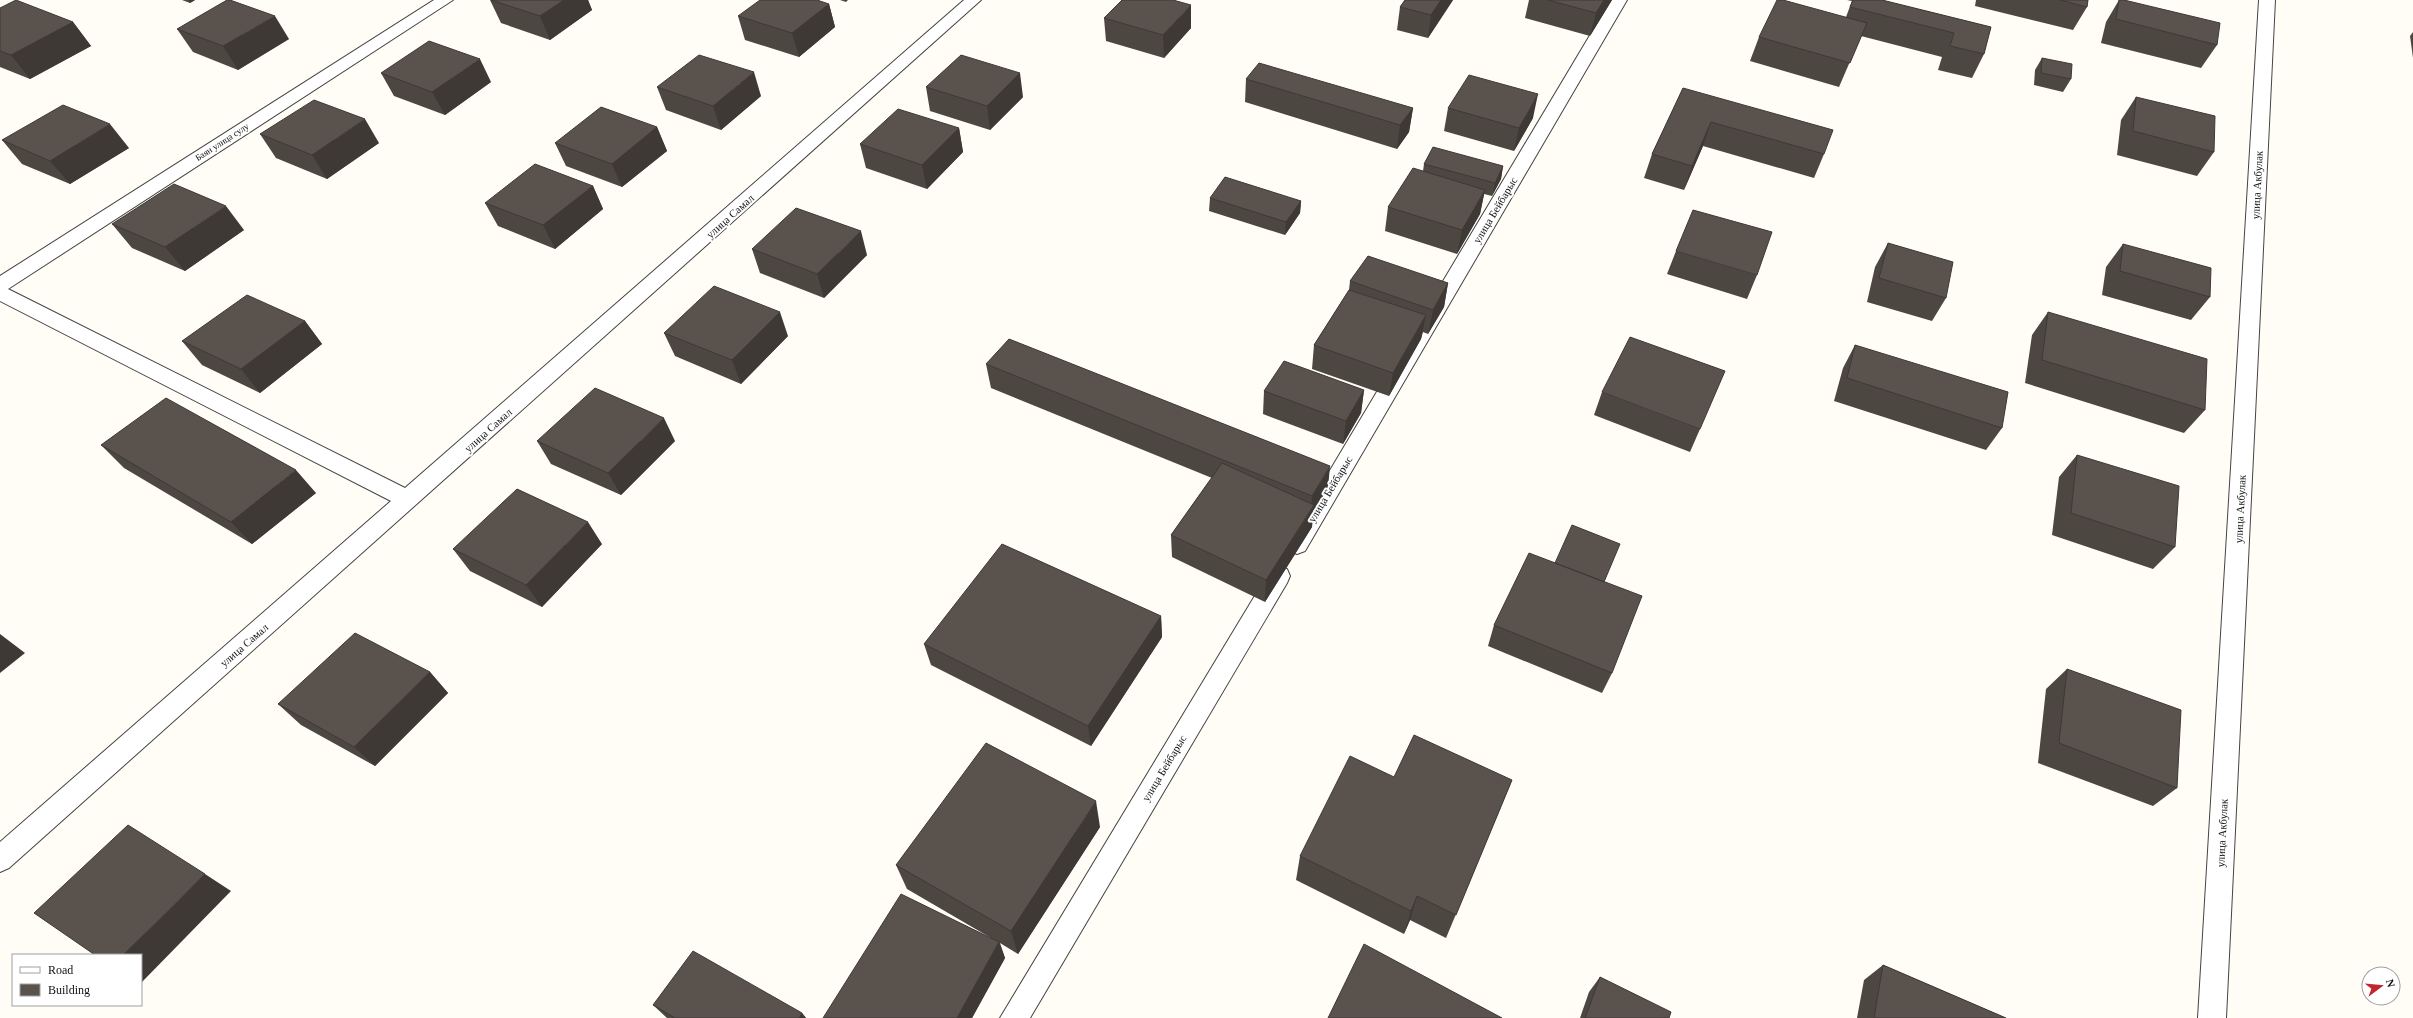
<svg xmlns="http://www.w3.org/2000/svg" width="2413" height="1018" font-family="Georgia,serif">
	<rect width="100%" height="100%" fill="#fffdf5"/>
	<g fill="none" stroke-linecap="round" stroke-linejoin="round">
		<defs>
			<path id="minor" d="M434 0H453L8 289 405 488 964 0H981L9 868 0 872V842L391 501 0 301V276Z
				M1611 0H1627L1305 551 1297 554 1289 551 1286 545 1289 539Z
				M2259 0H2275L2226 1018H2198Z
				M1279 567 1287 569 1290 576 1287 583 1030 1018H1000L1271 569Z"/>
		</defs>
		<use href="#minor" stroke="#444" stroke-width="2"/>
		<use href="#minor" fill="#fff" fill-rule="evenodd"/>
	</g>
	<path fill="#4d4742" d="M182 0H195L190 3Z
		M490 0H588L592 10 550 40 501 23Z
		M840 0H848L846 2Z
		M1405 0H1453L1428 38 1397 30 1400 7Z
		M1529 0H1612L1590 36 1525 18Z
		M1847 0H1882L1991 27 1984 54 1972 78 1938 70 1942 57 1861 36 1839 87 1750 61 1759 37 1846 17 1852 1Z
		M1976 0H2088L2087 7 2073 30 1975 6Z
		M2119 0H2124L2217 45 2201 68 2101 43 2106 22Z
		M829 4 835 27 799 57 745 40 738 16Z
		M0 8 73 22 91 46 30 79 0 67Z
		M1104 18 1191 28 1164 58 1106 41Z
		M177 29 289 39 238 70 193 52Z
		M2413 32V58L2410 36Z
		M2042 58 2071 79 2063 92 2034 85 2035 70Z
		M381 73 491 82 445 115 394 96Z
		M1246 79 1413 108 1409 132 1397 149 1245 102Z
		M657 87 761 96 721 130 666 110Z
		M926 87 1023 97 990 130 930 111Z
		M1683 88 1824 154 1814 178 1703 146 1684 190 1644 178 1652 154Z
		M2136 97 2214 152 2197 176 2117 155 2121 120Z
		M1448 108 1533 118 1514 151 1444 131Z
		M657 127 667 151 622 187 566 166 555 143Z
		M959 128 963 152 927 189 866 168 860 144Z
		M260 134 379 143 327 179 276 158Z
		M2 140 129 148 70 184 22 164Z
		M1424 164 1503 166 1501 179 1492 196 1484 194 1480 214 1457 254 1385 231 1388 207 1423 171Z
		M593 186 603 209 555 249 498 226 485 203Z
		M1210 198 1301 201 1300 213 1285 235 1209 211Z
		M112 224 244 230 185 271 132 248Z
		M1888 243 1946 298 1932 321 1867 302 1875 267Z
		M2123 244 2210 297 2191 320 2102 295 2106 267Z
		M752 249 867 255 824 298 760 273Z
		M1676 251 1757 275 1747 299 1667 274Z
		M1350 281 1448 283 1444 307 1428 334 1423 332 1421 339 1389 396 1312 369 1314 345 1349 290Z
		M2048 312 2205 410 2184 433 2025 383 2032 335Z
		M305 321 322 344 260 393 202 365 182 341Z
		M664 333 788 336 741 384 675 356Z
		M1855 345 2002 428 1986 450 1834 401 1843 368Z
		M986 364 1328 488 1313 512 1312 527 1265 602 1172 557 1171 535 1212 478 991 388Z
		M1364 390 1361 413 1343 444 1263 414 1264 391Z
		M1602 392 1700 429 1690 452 1594 415Z
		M537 441H675L621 495 551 464Z
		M101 445 316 493 252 544 124 468Z
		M2077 455 2175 547 2153 569 2052 535 2059 477Z
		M602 544 542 607 470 571 453 549Z
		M1604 582 1612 673 1602 693 1488 646 1494 625Z
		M1161 616 1162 637 1091 746 931 665 924 644Z
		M2067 669 2177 788 2153 806 2038 763 2046 689Z
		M430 672 448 693 375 766 301 725 278 704Z
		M1394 777 1512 780 1446 938 1410 920 1404 934 1296 880 1300 856Z
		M1100 827 1018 954 1000 943 1005 958 972 1018H823L991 938 907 889 896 865Z
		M1883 965 2006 1018H1857L1864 980Z
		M1600 977 1669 1018H1580L1589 992Z
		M653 1005 802 1013 806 1018H667Z"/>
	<path fill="#3f3936" d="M189 0H195L190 3Z
		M564 0H588L592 10 550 40 540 16Z
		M1441 0H1453L1428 38 1431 15Z
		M1604 0H1612L1590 36 1596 13Z
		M829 4 835 27 799 57 792 33Z
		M1191 5V28L1164 58 1163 35Z
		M275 16 289 39 238 70 223 46Z
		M73 22 91 46 30 79 11 55Z
		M480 59 491 82 445 115 432 92Z
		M754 72 761 96 721 130 713 106Z
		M1020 73 1023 97 990 130 987 106Z
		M1538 94 1533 118 1514 151 1519 128Z
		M1413 108 1409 132 1397 149 1400 125Z
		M365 119 379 143 327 179 312 155Z
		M1711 122 1703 146 1684 190 1692 166Z
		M110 124 129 148 70 184 50 161Z
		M657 127 667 151 622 187 612 164Z
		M959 128 963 152 927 189 922 165Z
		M1503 166 1501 179 1492 196 1495 183Z
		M593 186 603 209 555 249 543 225Z
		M1485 190 1480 214 1457 254 1462 230Z
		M1301 201 1300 213 1285 235 1286 222Z
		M226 206 244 230 185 271 165 247Z
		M861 231 867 255 824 298 817 274Z
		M1448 283 1444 307 1428 334 1433 310Z
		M780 312 788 336 741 384 732 360Z
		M1426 315 1421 339 1389 396 1393 373Z
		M305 321 322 344 260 393 241 369Z
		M1364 390 1361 413 1343 444 1346 421Z
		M664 418 675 441 621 495 608 473Z
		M1330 466 1328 488 1313 512 1312 527 1265 602 1266 580 1311 511 1312 496Z
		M296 470 316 493 252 544 231 522Z
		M588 522 602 544 542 607 526 585Z
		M1161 616 1162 637 1091 746 1088 726Z
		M0 634 25 653 0 673Z
		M430 672 448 693 375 766 354 747Z
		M1096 801 1100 827 1018 954 1011 931Z
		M205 874 231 891 142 982H141V955H123Z
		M1417 896 1410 920 1404 934 1411 911Z
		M999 942 1005 958 972 1018H957Z
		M802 1013 806 1018H799Z"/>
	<path fill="#5a524d" stroke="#3f3936" d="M16 0 73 22 11 55 0 51V8Z
		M227 0H230L275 16 223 46 177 29Z
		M491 0H564L540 16Z
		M760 0H817L829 4 792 33 738 16Z
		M1122 0H1173L1191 5 1163 35 1104 18Z
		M1405 0H1441L1431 15 1400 7Z
		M1548 0H1604L1596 13Z
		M1777 0H1783L1867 23 1850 63 1759 37Z
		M1853 0H1882L1991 27 1984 54 1950 46 1954 33 1850 7Z
		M2060 0H2088L2087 7Z
		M2119 0H2124L2220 23 2217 45 2116 19Z
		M429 41 480 59 432 92 381 73Z
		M699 55 754 72 713 106 657 87Z
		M961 55 1020 73 987 106 926 87Z
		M2042 58 2072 64 2071 79 2041 73Z
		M1259 63 1413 108 1400 125 1246 79Z
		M1469 75 1538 94 1519 128 1448 108Z
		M1683 88 1833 130 1824 154 1711 122 1692 166 1652 154Z
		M2136 97 2215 116 2214 152 2133 131Z
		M314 100 365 119 312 155 260 134Z
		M63 105 110 124 50 161 2 140Z
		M601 107 657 127 612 164 555 143Z
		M898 109 959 128 922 165 860 144Z
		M1433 147 1503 166 1495 183 1424 164Z
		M535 164 593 186 543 225 485 203Z
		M1413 168 1485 190 1462 230 1388 207Z
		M1225 177 1301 201 1286 222 1210 198Z
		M174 184 226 206 165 247 112 224Z
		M796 208 861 231 817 274 752 249Z
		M1693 210 1772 232 1757 275 1676 251Z
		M1888 243 1953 262 1946 298 1879 278Z
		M2123 244 2211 268 2210 297 2120 271Z
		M1368 256 1448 283 1433 310 1350 281Z
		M714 286 780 312 732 360 664 333Z
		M1349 290 1426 315 1393 373 1314 345Z
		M247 295 305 321 241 369 182 341Z
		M2048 312 2207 359 2205 410 2042 360Z
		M1630 337 1725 371 1700 429 1602 392Z
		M1009 339 1330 466 1312 496 986 364Z
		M1855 345 2008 392 2002 428 1847 378Z
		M1284 361 1364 390 1346 421 1264 391Z
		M595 388 664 418 608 473 537 441Z
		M166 398 296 470 231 522 101 445Z
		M2077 455 2179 486 2175 547 2071 513Z
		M1222 463 1314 505 1266 580 1171 535Z
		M517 489 588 522 526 585 453 549Z
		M1572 525 1620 544 1604 582 1555 563Z
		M1002 544 1161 616 1088 726 924 644Z
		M1529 553 1642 596 1612 673 1494 625Z
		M355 633 430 672 354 747 278 704Z
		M2067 669 2181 710 2177 788 2059 743Z
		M1414 735 1512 780 1456 915 1417 896 1411 911 1300 856 1350 756 1394 777Z
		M986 743 1096 801 1011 931 896 865Z
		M128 825 205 874 123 955H95L34 913Z
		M901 894 999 942 957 1018H823Z
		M1364 944 1502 1018H1328Z
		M693 951 802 1013 799 1018H675L653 1005Z
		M1883 965 2006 1018H1874Z
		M1600 977 1671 1012 1669 1018H1585Z"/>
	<g text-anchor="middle" stroke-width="4" stroke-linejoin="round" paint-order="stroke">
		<g font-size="9" fill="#111" stroke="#fff">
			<text transform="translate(222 142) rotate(-33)" y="3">Баян улица сулу</text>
		</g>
		<g font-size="11" fill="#111" stroke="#fff">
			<text transform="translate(2257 185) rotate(-87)" y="4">улица Акбулак</text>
			<text transform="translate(1495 210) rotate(-59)" y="4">улица Бейбарыс</text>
			<text transform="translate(730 216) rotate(-42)" y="4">улица Самал</text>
			<text transform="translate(488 430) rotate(-42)" y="4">улица Самал</text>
			<text transform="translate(1330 489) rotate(-59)" y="4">улица Бейбарыс</text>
			<text transform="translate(2240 509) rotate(-87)" y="4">улица Акбулак</text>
			<text transform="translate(244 645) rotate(-41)" y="4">улица Самал</text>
			<text transform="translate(1164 768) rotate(-59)" y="4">улица Бейбарыс</text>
			<text transform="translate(2222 833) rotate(-87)" y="4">улица Акбулак</text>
		</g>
	</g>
	<rect x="12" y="954" width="130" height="52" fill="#ffffff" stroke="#a0a0a0"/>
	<rect x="20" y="967" width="20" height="6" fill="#ffffff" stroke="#a0a0a0"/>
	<text x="48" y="974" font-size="12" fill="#111111">Road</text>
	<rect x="20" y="984" width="20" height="12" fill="#5a524d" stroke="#a0a0a0"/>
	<text x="48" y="994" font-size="12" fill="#111111">Building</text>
	<g transform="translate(2381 986) rotate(74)"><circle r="19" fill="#ffffff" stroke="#a0a0a0"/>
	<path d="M0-3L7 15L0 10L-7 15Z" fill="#c4262e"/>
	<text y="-6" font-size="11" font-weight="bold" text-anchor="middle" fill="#111111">N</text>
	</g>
</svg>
